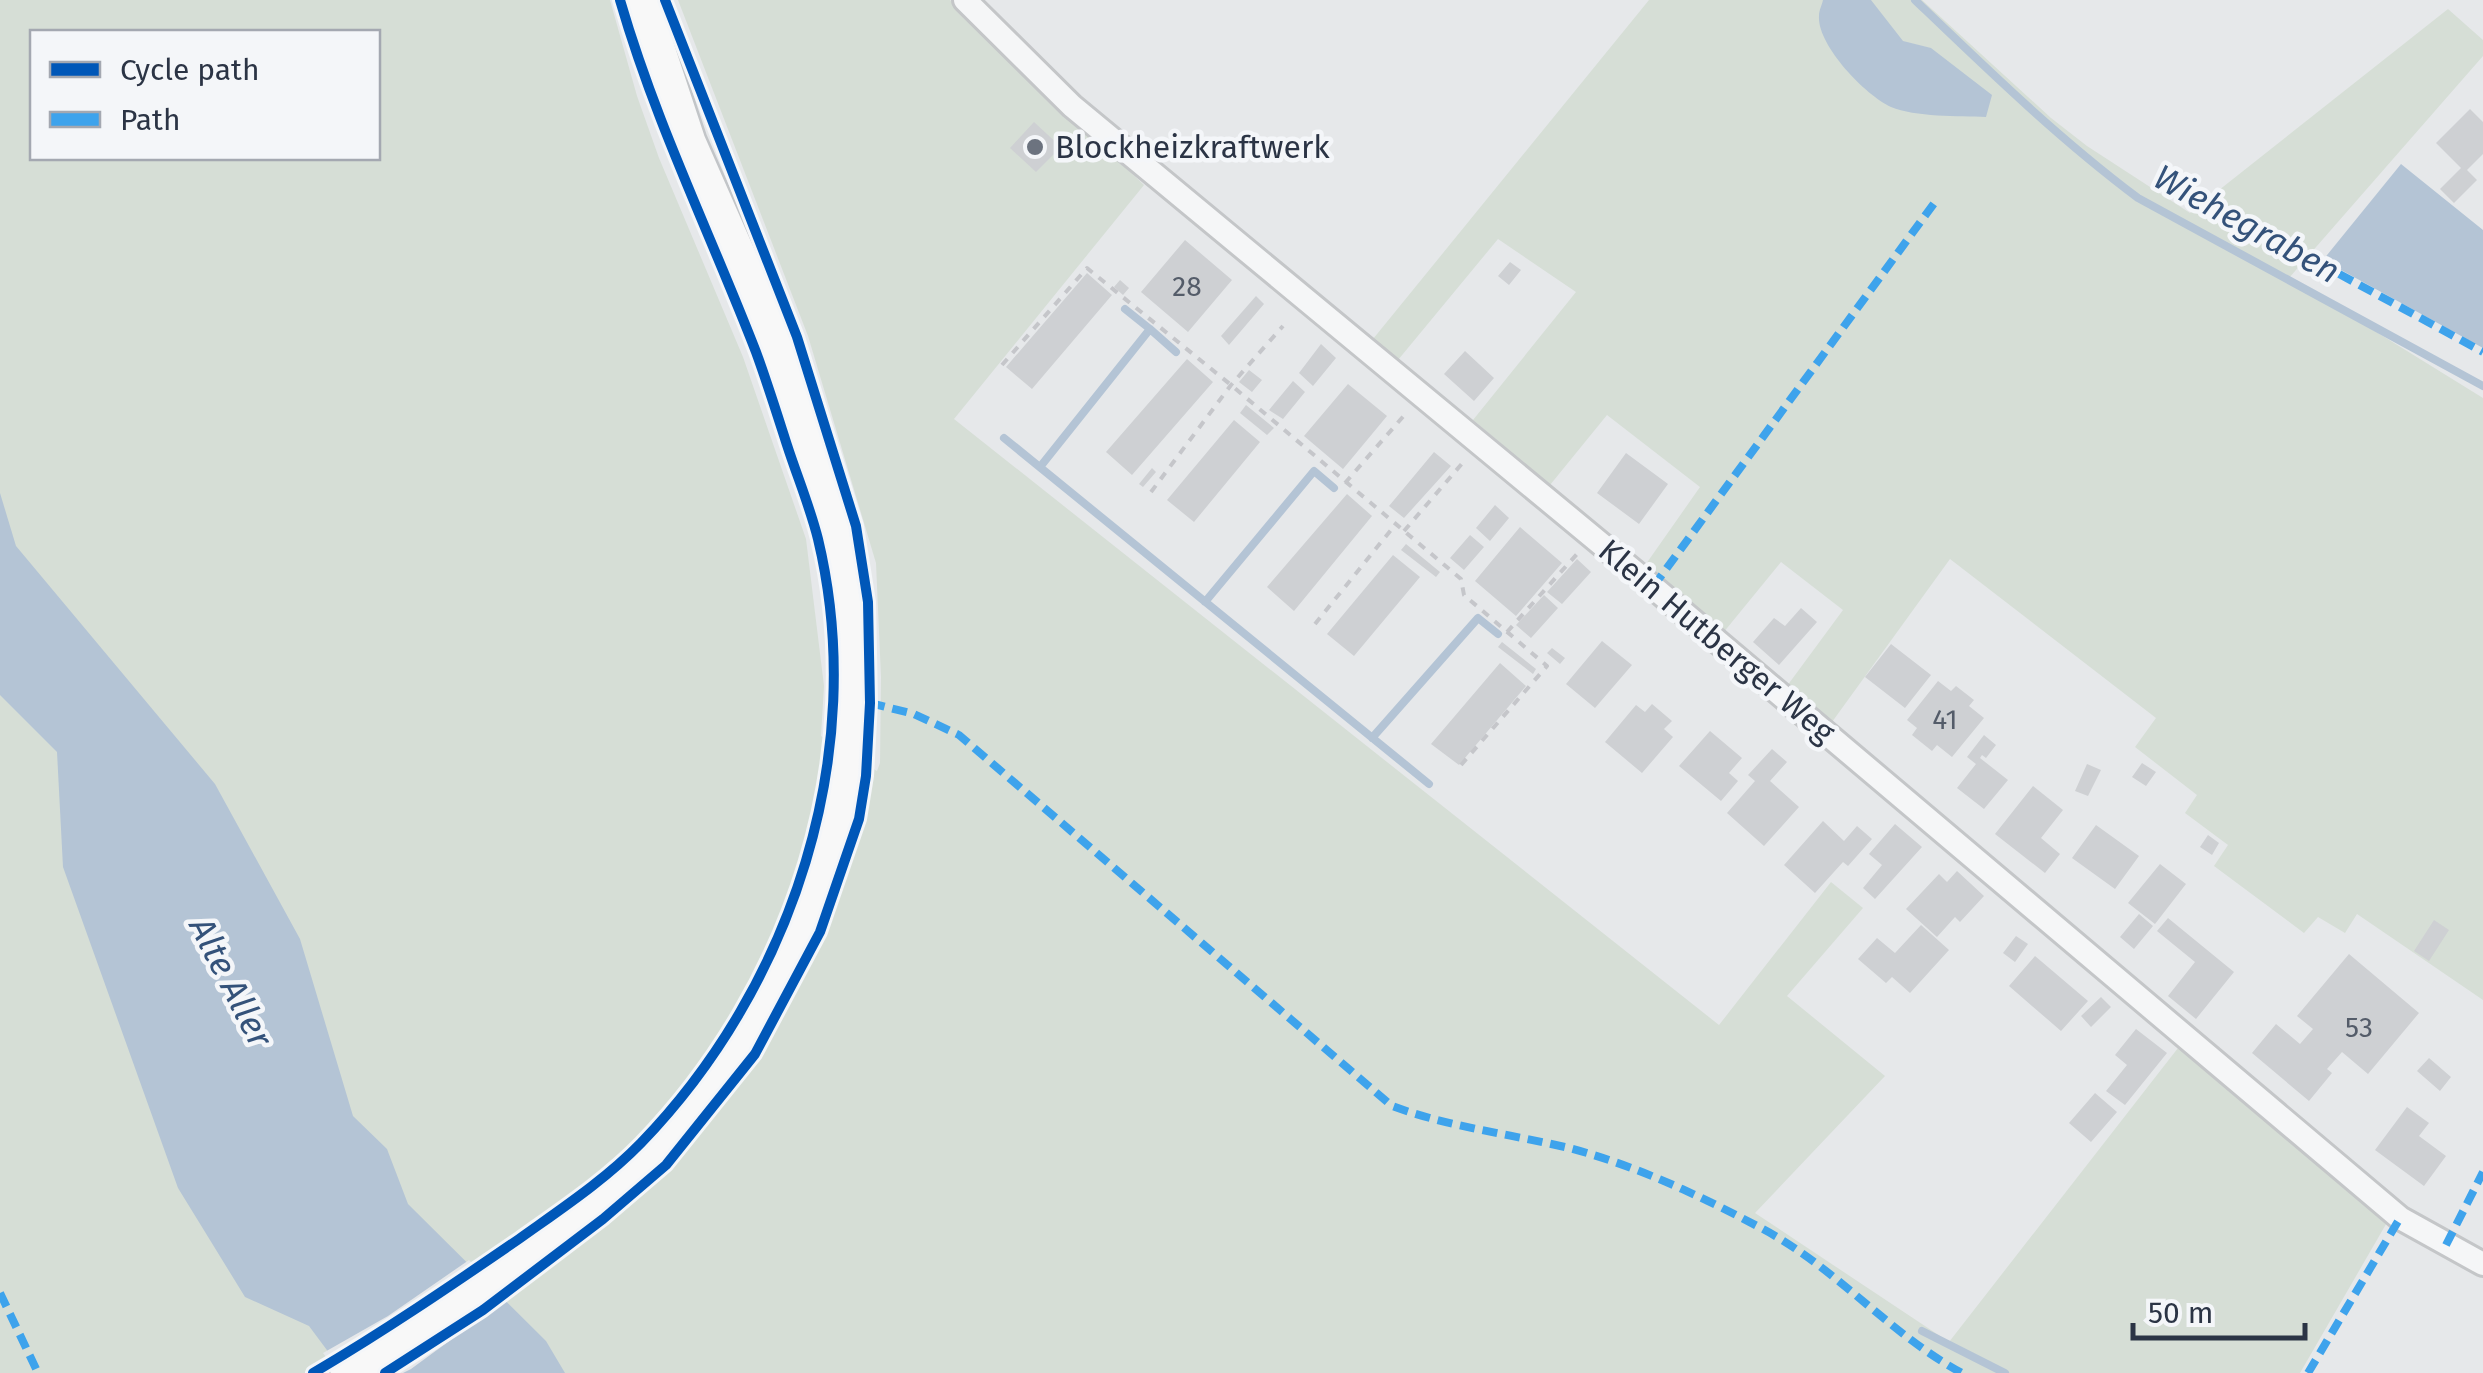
<svg xmlns="http://www.w3.org/2000/svg" width="2483" height="1373" font-family="'Fira Sans',sans-serif">
	<rect width="100%" height="100%" fill="#e6e8ea"/>
	<path fill="#d6ded6" fill-rule="evenodd" d="M0 0H610L637 96 659 158 743 357 806 539 824 686 821 736 877 771 880 763 881 677 876 563 808 336 678 0H950L1144 185 954 419 1719 1025 1831 882 1863 908 1787 996 1885 1076 1755 1213 1949 1342 2185 1039 2389 1219 2300 1373H0ZM32 32H378V158H32Z
		M1649 0H1922L2051 118 2087 146 2190 213 2448 9 2483 40V56L2289 278 2483 398V1000L2357 914 2345 933 2318 917 2304 933 2214 866 2228 845 2185 813 2197 795 2135 747 2156 718 1950 559 1832 722 1787 686 1843 610 1781 562 1723 633 1646 564 1700 487 1607 415 1550 485 1473 420 1576 292 1498 239 1398 360 1373 339Z"/>
	<path fill="#b4c4d5" d="M1823 0H1871L1903 41 1931 48 1992 95 1986 117C1959 116 1915 117 1891 107 1865 95 1817 45 1819 16 1819 10 1822 5 1823 0Z
		M2401 164 2483 230V348L2323 260Z
		M0 493 16 546 215 784 300 939 353 1116 387 1149 408 1204 546 1341 565 1373H344L309 1326 245 1297 178 1188 63 867 57 752 0 695Z"/>
	<path fill="#e6e8ea" d="M469 1260 508 1298 411 1369 403 1373H338L323 1353 388 1316Z"/>
	<g fill="none" stroke-linecap="round" stroke-linejoin="round">
		<path stroke="#b4c4d5" stroke-width="8" d="M1915 0C1987 69 2058 138 2138 198L2483 386
			M1125 309 1150 329
			M1004 438 1429 784
			M1040 467 1150 329 1176 352
			M1205 602 1314 471 1334 488
			M1372 738 1478 618 1498 634
			M1922 1331 2005 1373"/>
	</g>
	<path fill="#ced0d3" d="M2470 109 2483 122V154L2467 170 2477 180 2454 203 2440 189 2461 168 2436 143Z
		M1034 122 1061 147 1036 172 1010 148Z
		M1185 240 1232 280 1188 332 1141 292Z
		M1510 262 1521 270 1509 285 1498 276Z
		M1087 273 1112 295 1032 389 1006 367Z
		M1120 280 1129 288 1123 295 1114 287Z
		M1256 296 1264 304 1229 345 1221 336Z
		M1321 344 1336 358 1313 386 1299 373Z
		M1465 351 1494 378 1474 401 1444 374Z
		M1187 359 1213 382 1132 475 1106 452Z
		M1249 370 1262 380 1252 392 1239 382Z
		M1293 381 1305 392 1283 419 1269 410Z
		M1348 384 1387 416 1343 469 1304 436Z
		M1246 405 1274 428 1267 435 1240 413Z
		M1234 420 1260 442 1194 522 1167 500Z
		M1434 452 1451 466 1404 518 1389 506Z
		M1626 453 1668 484 1639 524 1597 493Z
		M1152 468 1156 472 1143 487 1139 484Z
		M1347 494 1372 516 1294 611 1267 587Z
		M1495 505 1509 518 1490 541 1476 528Z
		M1520 527 1562 563 1516 616 1475 581Z
		M1470 535 1484 547 1464 570 1450 558Z
		M1406 544 1440 572 1436 577 1401 550Z
		M1393 555 1420 577 1354 656 1327 634Z
		M1577 559 1591 572 1562 604 1547 592Z
		M1544 595 1558 608 1531 638 1516 625Z
		M1801 608 1817 622 1779 665 1753 642 1774 618 1785 626Z
		M1602 641 1632 665 1595 708 1566 684Z
		M1502 642 1536 669 1533 674 1498 647Z
		M1891 644 1931 675 1905 708 1865 677Z
		M1552 648 1565 658 1560 664 1547 653Z
		M1500 663 1526 686 1459 765 1431 744Z
		M1938 681 1951 691 1956 686 1974 700 1969 706 1984 718 1952 757 1937 745 1932 751 1912 735 1917 728 1907 720Z
		M1652 704 1672 721 1664 729 1673 737 1642 773 1605 742 1636 705 1645 712Z
		M1710 731 1742 758 1729 773 1738 781 1721 801 1679 766Z
		M1984 735 1996 745 1986 758 1982 755 1980 758 2008 780 1984 809 1957 788 1976 764 1967 757Z
		M1772 749 1787 762 1770 781 1799 807 1764 846 1727 813 1755 781 1748 775Z
		M2142 763 2156 772 2146 786 2132 777Z
		M2087 764 2101 770 2088 796 2075 791Z
		M2033 786 2063 810 2041 838 2060 854 2045 873 1995 834Z
		M1823 821 1844 841 1857 826 1872 839 1848 866 1843 862 1815 893 1784 865Z
		M1895 824 1922 847 1875 899 1863 888 1882 865 1869 854Z
		M2096 825 2139 856 2115 889 2072 858Z
		M2208 835 2219 843 2212 855 2200 847Z
		M2160 864 2186 884 2155 924 2128 903Z
		M1957 871 1984 896 1960 922 1955 917 1937 937 1906 909 1939 874 1947 882Z
		M2139 914 2153 926 2134 949 2120 937Z
		M2168 918 2234 972 2196 1019 2168 996 2195 962 2157 931Z
		M2434 920 2449 930 2429 961 2414 951Z
		M1921 925 1949 950 1910 993 1892 977 1886 983 1858 959 1877 938 1895 953Z
		M2016 936 2028 944 2015 962 2003 953Z
		M2349 954 2419 1013 2368 1074 2342 1052 2327 1069 2332 1073 2309 1101 2252 1053 2276 1024 2300 1044 2313 1029 2297 1016Z
		M2035 956 2088 1001 2061 1031 2009 986Z
		M2101 997 2111 1007 2091 1027 2081 1016Z
		M2136 1029 2167 1053 2125 1105 2106 1091 2127 1065 2115 1055Z
		M2429 1058 2451 1077 2440 1091 2417 1071Z
		M2095 1093 2117 1112 2091 1142 2069 1123Z
		M2407 1107 2429 1123 2419 1136 2446 1156 2424 1186 2375 1150Z"/>
	<g fill="none" stroke-linecap="round" stroke-linejoin="round">
		<defs>
			<path id="minor" d="M965 0 1072 106 1653 587 2400 1218 2483 1264"/>
			<path id="primary" d="M348 1373 519 1259 653 1154 740 1049 803 920 839 799 850 697 846 604 835 531 777 344 688 142 641 0"/>
		</defs>
		<use href="#minor" stroke="#c4c6c8" stroke-width="28"/>
		<use href="#primary" stroke="#c2c5c8" stroke-width="40"/>
		<path stroke="#c5c6ca" stroke-width="4" stroke-dasharray="8 8" stroke-linecap="butt" d="M1002 365 1087 268 1231 385 1461 579 1464 595 1547 666 1461 765
			M1345 483 1408 411
			M1151 492 1231 385 1283 326
			M1404 531 1466 459
			M1315 624 1395 525
			M1507 632 1577 554"/>
		<use href="#minor" stroke="#f5f6f7" stroke-width="22"/>
		<use href="#primary" stroke="#f8f8f8" stroke-width="35"/>
		<path stroke="#3ea3ec" stroke-width="8" stroke-dasharray="15 8" stroke-linecap="butt" d="M2319 263 2483 352
			M1653 587 1938 198
			M870 703 914 714 959 735 1392 1106C1449 1127 1510 1134 1569 1148 1634 1165 1699 1195 1759 1227 1835 1266 1889 1334 1962 1373
			M2446 1245 2483 1172
			M0 1293 38 1373
			M2308 1373 2400 1218"/>
		<defs>
			<path id="cycleway" d="M313 1373C383 1332 452 1285 519 1239 561 1209 605 1180 641 1143 793 986 869 752 818 539 810 507 797 476 787 445 777 414 767 382 756 352 710 233 656 124 620 0
				M385 1373 483 1310 603 1219 666 1165 755 1054 820 932 859 819 866 776 870 703 868 602 856 526 797 337 665 0"/>
		</defs>
		<use href="#cycleway" stroke="#f4f6f9" stroke-width="16"/>
		<use href="#cycleway" stroke="#0057b8" stroke-width="10"/>
	</g>
	<circle fill="#6c737f" stroke="#f4f6f9" stroke-width="4" cx="1035" cy="147" r="10"/>
	<g text-anchor="middle" stroke-width="9" stroke-linejoin="round" paint-order="stroke">
		<g font-size="28" fill="#545c69">
			<text x="1187" y="296">28</text>
			<text x="1945" y="729">41</text>
			<text x="2359" y="1037">53</text>
		</g>
		<g font-size="32" fill="#2b3445" stroke="#f4f6f9" text-anchor="start">
			<text x="1055" y="158">Blockheizkraftwerk</text>
		</g>
		<g font-size="32" fill="#2b3445" stroke="#f4f6f9">
			<text transform="translate(1717 641) rotate(40)" y="11">Klein Hutberger Weg</text>
		</g>
		<g font-size="35" font-style="italic" fill="#34527a" stroke="#f4f6f9">
			<text transform="translate(2247 224) rotate(29)" y="12">Wiehegraben</text>
			<text transform="translate(231 982) rotate(63)" y="12">Alte Aller</text>
		</g>
	</g>
	<rect x="30" y="30" width="350" height="130" fill="#f4f6f9" stroke="#a4a8b1" stroke-width="2.5"/>
	<rect x="50" y="62" width="50" height="15" fill="#0057b8" stroke="#a4a8b1" stroke-width="2.5"/>
	<text x="120" y="80" font-size="30" fill="#2b3445">Cycle path</text>
	<rect x="50" y="112" width="50" height="15" fill="#3ea3ec" stroke="#a4a8b1" stroke-width="2.5"/>
	<text x="120" y="130" font-size="30" fill="#2b3445">Path</text>
	<path d="M2133 1323v15h172v-15" fill="none" stroke="#2b3445" stroke-width="5"/>
	<text x="2148" y="1323" font-size="30" fill="#2b3445" stroke="#f4f6f9" stroke-width="8" paint-order="stroke">50 m</text>
</svg>
